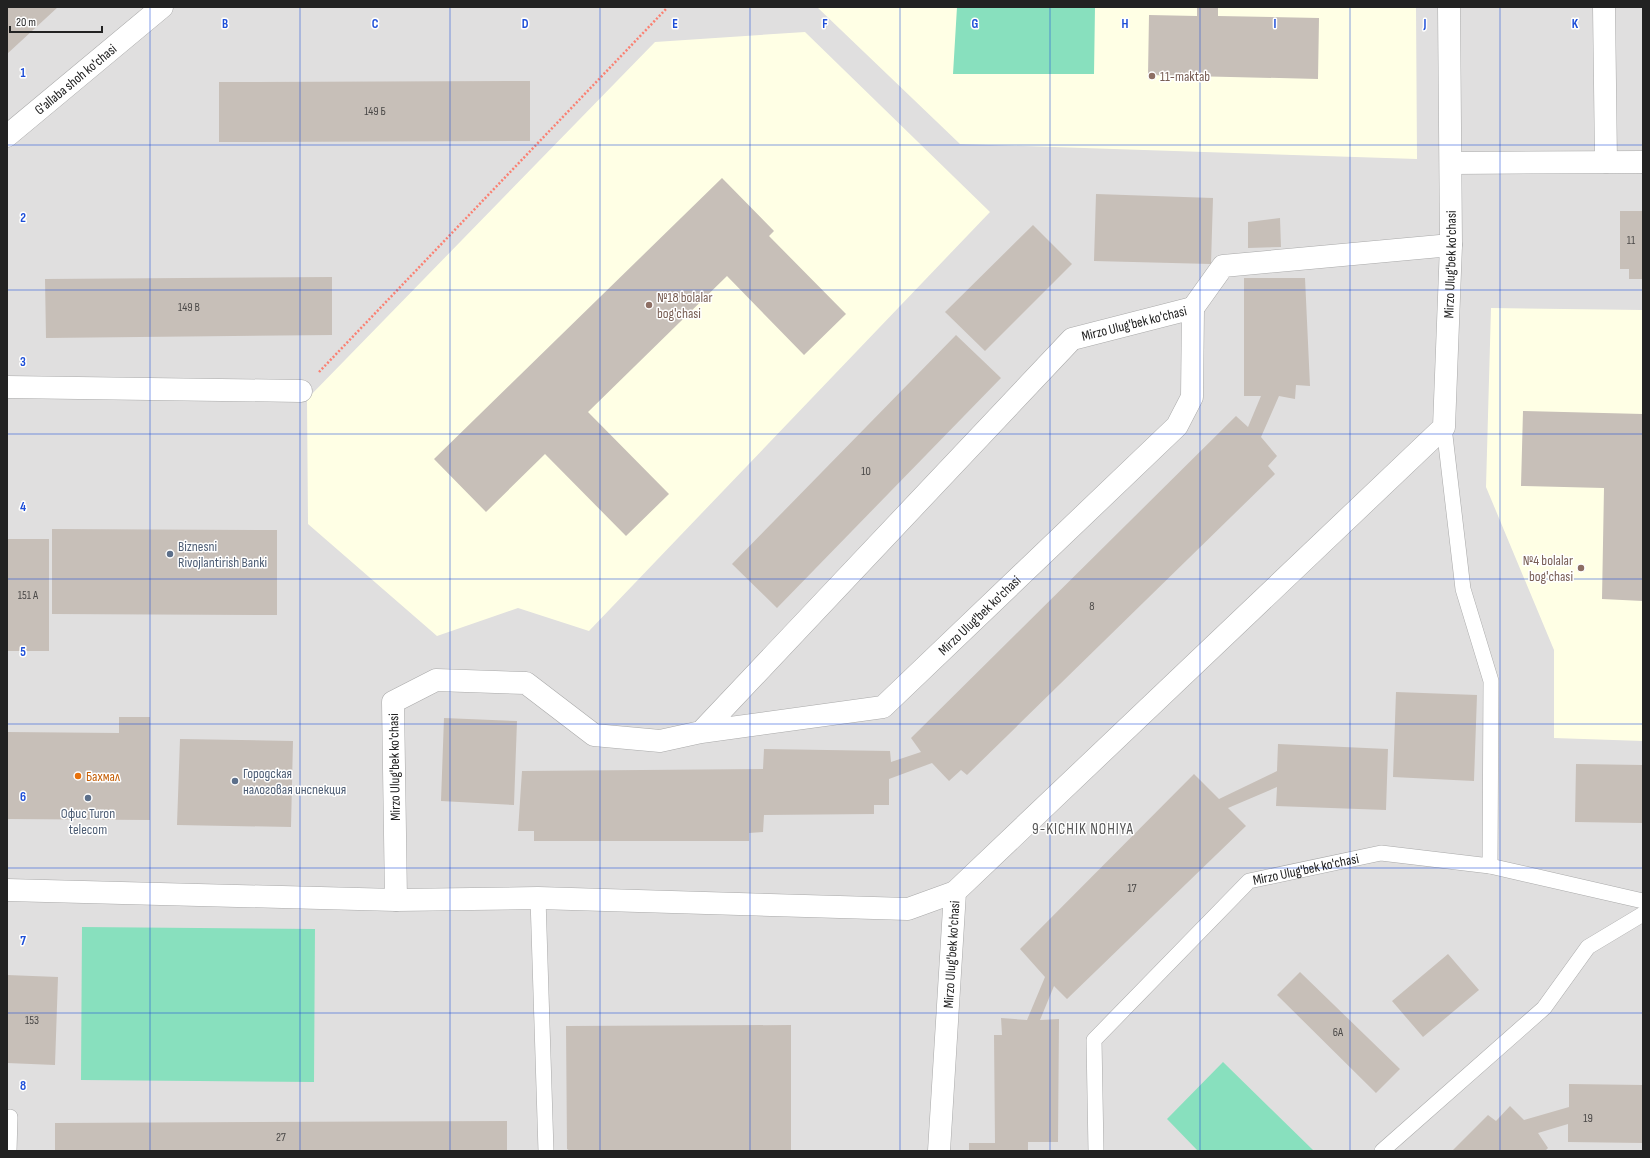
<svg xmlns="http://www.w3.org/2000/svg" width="1650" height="1158" font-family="'Sofia Sans Condensed',sans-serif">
	<rect width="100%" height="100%" fill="#f2efe9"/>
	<path fill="#e0dfdf" d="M7 7H1643V1151H7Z"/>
	<path fill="#ffffe5" d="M817 7H1416L1417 159 960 144Z
		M805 32 990 212 589 631 518 608 437 636 308 524 307 399 655 42Z
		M1491 308 1643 310V741L1554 738V650L1486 487Z"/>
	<path fill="#88e0be" d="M957 7H1095L1094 74H953Z
		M82 927 315 929 314 1082 81 1080Z
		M1223 1062 1314 1151H1198L1167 1119Z"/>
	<path fill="#c7bfb8" d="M7 7H58L7 54Z
		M1197 7H1218V16L1319 18 1318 79 1148 75 1149 15 1197 16Z
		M530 81V141L219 142V82Z
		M722 178 774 231 769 236 846 314 804 355 727 276 588 412 669 494 626 536 545 454 486 512 434 459Z
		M1096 194 1213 198 1211 264 1094 261Z
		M1620 211H1643V279H1629V269H1620Z
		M1280 218 1281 247 1248 248V222Z
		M1033 225 1072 264 985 351 945 312Z
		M332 277V335L46 338 45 279Z
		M1244 278H1305L1310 386 1296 385 1295 399 1279 396 1261 437 1277 456 1268 466 1275 474 967 775 961 770 949 781 932 763 889 779V805H874V814L764 815 763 832 749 833V841H534V831H518L522 771 763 769 764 749 890 751 891 762 921 752 911 738 1236 416 1248 427 1261 396H1244Z
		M956 335 1001 378 777 608 732 564Z
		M1523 411 1643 414V601L1602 599 1604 488 1521 486Z
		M52 529 277 530V615L52 614Z
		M7 539H49V651H7Z
		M1396 692 1477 695 1474 781 1393 777Z
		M119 717H150V820L7 819V732L119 733Z
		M444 718 517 721 514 805 441 801Z
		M180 739 293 741 291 827 177 825Z
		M1278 744 1388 749 1386 810 1276 806 1277 787 1228 808 1246 826 1067 999 1054 986 1040 1020 1059 1019 1058 1142H1028V1151H969V1143H995L994 1035H1002L1001 1018 1027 1020 1045 977 1020 949 1194 774 1219 799 1277 771Z
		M1576 764 1643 765V823L1575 822Z
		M1448 954 1479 990 1423 1037 1392 1001Z
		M1300 972 1400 1069 1376 1093 1277 995Z
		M7 975 58 977 55 1065 7 1063Z
		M791 1025V1151H570L567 1149 566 1026Z
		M1569 1084 1643 1085V1143L1568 1142V1124L1538 1133 1548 1148 1545 1151H1452L1488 1115 1496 1121 1510 1106 1524 1120 1569 1107Z
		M507 1121V1151H55V1123Z"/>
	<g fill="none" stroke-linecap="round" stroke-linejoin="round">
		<defs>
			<g id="service">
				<path d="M1444 427 1463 589 1491 681 1490 866"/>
				<path d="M538 898 546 1151"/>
				<path d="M9 1151 10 1117"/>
				<path id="s1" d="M1096 1151 1094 1040 1249 881 1381 853 1490 866 1643 901"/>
				<path d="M1382 1151 1544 1008 1588 947 1643 914"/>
			</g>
			<g id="minor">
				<path d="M1604 7 1606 162"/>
				<path id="s2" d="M7 136 162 7"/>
				<path d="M1451 163 1643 162"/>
				<path d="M1193 308 1223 266 1451 245"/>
				<path d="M7 387 301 391"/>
				<path d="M7 890 396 900 538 898 908 909 955 892"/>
				<path id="s3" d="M396 900 393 702 436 680 526 683 594 735 660 741 701 732 883 707 1177 426 1192 397 1193 308 1072 339 701 732"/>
				<path id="s4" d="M939 1151 955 892 1444 427 1451 245 1449 7"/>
			</g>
		</defs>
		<use href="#service" stroke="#a9a9a9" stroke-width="16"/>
		<use href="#minor" stroke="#a9a9a9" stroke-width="23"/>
		<path stroke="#fa8072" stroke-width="2.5" stroke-dasharray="2 2" stroke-linecap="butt" d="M319 372 666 9V7"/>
		<use href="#service" stroke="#fff" stroke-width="15"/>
		<use href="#minor" stroke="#fff" stroke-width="22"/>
	</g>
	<path fill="none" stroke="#1d4ed8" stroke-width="1" stroke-opacity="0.55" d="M150 7V1151M300 7V1151M450 7V1151M600 7V1151M750 7V1151M900 7V1151M1050 7V1151M1200 7V1151M1350 7V1151M1500 7V1151M7 145H1643M7 290H1643M7 434H1643M7 579H1643M7 724H1643M7 868H1643M7 1013H1643"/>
	<g fill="#8d6e63" stroke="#fff" stroke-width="1.5">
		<circle cx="1152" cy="76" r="4"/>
		<circle cx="649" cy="305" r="4"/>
		<circle cx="1581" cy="568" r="4"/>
	</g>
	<g fill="#5c6f8a" stroke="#fff" stroke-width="1.5">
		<circle cx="170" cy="554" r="4"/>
		<circle cx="235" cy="781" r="4"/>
		<circle cx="88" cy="798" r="4"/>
	</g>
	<circle fill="#e8710a" stroke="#fff" stroke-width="1.5" cx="78" cy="776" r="4"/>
	<g text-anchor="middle" stroke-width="3" stroke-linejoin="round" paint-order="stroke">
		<g font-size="12" fill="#4b4948">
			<text x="375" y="115">149 Б</text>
			<text x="1631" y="244">11</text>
			<text x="189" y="311">149 В</text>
			<text x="866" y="475">10</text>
			<text x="28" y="599">151 А</text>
			<text x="1092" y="610">8</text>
			<text x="1132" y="892">17</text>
			<text x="32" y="1024">153</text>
			<text x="1338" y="1036">6А</text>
			<text x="1588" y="1122">19</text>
			<text x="281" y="1141">27</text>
		</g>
		<g font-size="14" fill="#785e54" stroke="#fff" text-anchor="start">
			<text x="1160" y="81">11-maktab</text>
			<text x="657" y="302">№18 bolalar<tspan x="657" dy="16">bog'chasi</tspan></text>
			<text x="1573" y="565" text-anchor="end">№4 bolalar<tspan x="1573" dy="16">bog'chasi</tspan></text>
		</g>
		<g font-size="14" fill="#222" stroke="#fff">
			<text dy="5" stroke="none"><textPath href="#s2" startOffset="89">G'allaba shoh ko'chasi</textPath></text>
			<text dy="5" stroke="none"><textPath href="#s4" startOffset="1097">Mirzo Ulug'bek ko'chasi</textPath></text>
			<text transform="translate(1134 323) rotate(-14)" y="5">Mirzo Ulug'bek ko'chasi</text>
			<text dy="5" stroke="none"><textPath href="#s3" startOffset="847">Mirzo Ulug'bek ko'chasi</textPath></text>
			<text transform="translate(394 767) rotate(-91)" y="5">Mirzo Ulug'bek ko'chasi</text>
			<text dy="5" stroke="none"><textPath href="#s1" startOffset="391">Mirzo Ulug'bek ko'chasi</textPath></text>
			<text dy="5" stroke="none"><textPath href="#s4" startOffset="197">Mirzo Ulug'bek ko'chasi</textPath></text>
		</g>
		<g font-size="14" fill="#4e5e75" stroke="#fff" text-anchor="start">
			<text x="178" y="551">Biznesni<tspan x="178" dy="16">Rivojlantirish Banki</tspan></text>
			<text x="243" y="778">Городская<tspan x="243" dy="16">налоговая инспекция</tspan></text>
			<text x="88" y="818" text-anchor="middle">Офис Turon<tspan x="88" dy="16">telecom</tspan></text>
		</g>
		<g font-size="14" fill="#c56008" stroke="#fff" text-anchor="start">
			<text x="86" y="781">Бахмал</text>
		</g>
		<g font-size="15" letter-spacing="1" fill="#555" stroke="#fff">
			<text x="1083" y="834">9-KICHIK NOHIYA</text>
		</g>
	</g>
	<g font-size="13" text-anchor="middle" font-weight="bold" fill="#1d4ed8" stroke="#fff" stroke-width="3" stroke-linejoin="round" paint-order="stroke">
		<text x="225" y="28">B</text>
		<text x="375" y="28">C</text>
		<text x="525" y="28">D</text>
		<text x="675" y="28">E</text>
		<text x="825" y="28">F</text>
		<text x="975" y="28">G</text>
		<text x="1125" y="28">H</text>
		<text x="1275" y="28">I</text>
		<text x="1425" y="28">J</text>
		<text x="1575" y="28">K</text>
		<text x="23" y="77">1</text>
		<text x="23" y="222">2</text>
		<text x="23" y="366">3</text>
		<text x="23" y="511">4</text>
		<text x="23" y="656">5</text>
		<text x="23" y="801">6</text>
		<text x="23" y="945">7</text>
		<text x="23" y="1090">8</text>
	</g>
	<rect width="1650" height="1158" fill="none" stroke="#222222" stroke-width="16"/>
	<path d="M10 26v6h92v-6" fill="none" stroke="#222222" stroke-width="2"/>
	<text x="16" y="26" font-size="12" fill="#222222" stroke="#ffffff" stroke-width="3" paint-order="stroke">20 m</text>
</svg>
